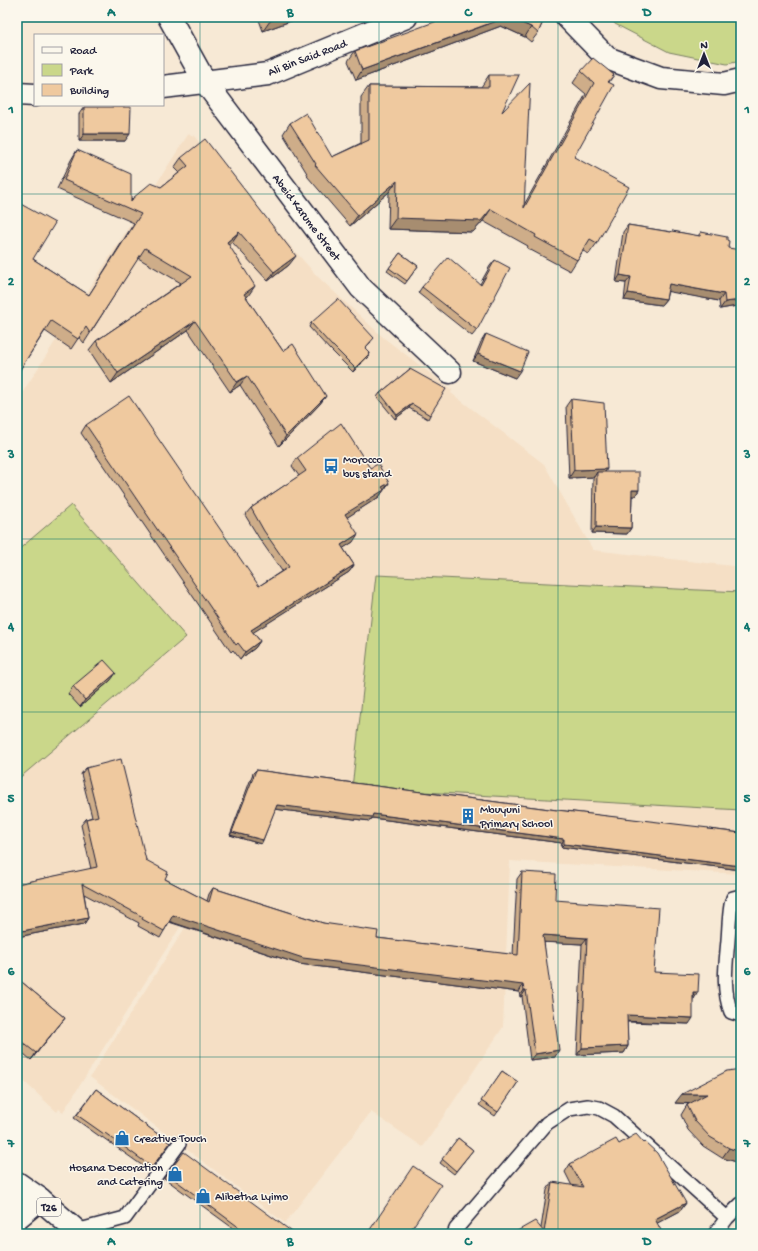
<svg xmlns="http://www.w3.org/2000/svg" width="758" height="1251" font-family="'Gochi Hand',sans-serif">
	<rect width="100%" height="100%" fill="#f7e9d5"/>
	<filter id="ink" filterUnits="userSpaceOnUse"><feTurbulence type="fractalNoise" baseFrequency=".025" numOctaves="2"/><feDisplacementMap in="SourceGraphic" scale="8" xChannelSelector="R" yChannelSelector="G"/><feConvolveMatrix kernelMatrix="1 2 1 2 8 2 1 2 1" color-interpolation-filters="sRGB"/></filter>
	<g filter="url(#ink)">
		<path fill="#f5dfc5" d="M189 133 192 136 193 135 317 276 384 338 452 390 451 393 544 464 593 550 741 567V874L510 861 503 1027 423 1147 371 1112 285 1223 90 1077 188 923 196 902 63 1112 59 1109 57 1112 17 1075V401Z"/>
		<path fill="#cad78a" stroke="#767c62" d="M610 17H741V61L727 64 669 52 615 24Z
			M71 505 186 637 17 780V551Z
			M376 575 741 592V810L352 788Z"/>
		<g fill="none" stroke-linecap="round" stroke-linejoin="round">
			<defs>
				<path id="service" d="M741 896 733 898 731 905C729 917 729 928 728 940 726 964 722 989 731 1012L741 1015
					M76 1231 125 1218 179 1144
					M454 1234 456 1229 547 1123 569 1109 588 1106 599 1108 614 1116 727 1218
					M715 1234 727 1218 741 1204"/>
				<path id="minor" d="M169 17 205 82 361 288 450 372
					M163 87 268 74 406 17
					M17 94 35 95
					M17 1218 40 1199"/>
				<path id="tertiary" d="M567 17 607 58 661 78 724 84 741 80"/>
				<path id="trunk" d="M17 1183 40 1199 80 1234"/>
			</defs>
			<use href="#service" stroke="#22223b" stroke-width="16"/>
			<use href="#minor" stroke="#22223b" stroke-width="25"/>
			<use href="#tertiary" stroke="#22223b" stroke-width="25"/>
			<use href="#trunk" stroke="#22223b" stroke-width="25"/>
			<use href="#service" stroke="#fbf7ec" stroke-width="13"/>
			<use href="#minor" stroke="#fbf7ec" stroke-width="22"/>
			<use href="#tertiary" stroke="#fbf7ec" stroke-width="22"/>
			<use href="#trunk" stroke="#fbf7ec" stroke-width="22"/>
		</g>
		<path fill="#cead89" stroke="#22223b" d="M258 17H302L263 31Z
			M545 17 538 33 531 42 525 37 501 26 356 80 348 61 355 51Z
			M581 71 614 75 609 82 574 157 597 243 589 254 583 251 577 260 570 271 527 248 528 246 483 221 473 232 388 229 389 192 350 226 307 176 308 175 283 134 290 123 332 157 361 143V97L369 86 481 87 489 75 502 112 524 205 586 94 573 83Z
			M84 107 125 141H79V114Z
			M77 150 131 200 133 198 161 187 179 173 174 168 181 158 289 265 268 281 232 242 228 245 248 296 246 297 283 351 326 396 319 405 279 446 240 385 230 392 188 330 111 383 89 350 96 341 181 283 138 258 84 343 79 337 71 349 45 331 21 368 33 259 89 295 134 223 57 189 71 160Z
			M628 225 671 232 672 231 698 236 701 232 727 240 728 248 738 269 741 270V308L737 306 720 309 719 301 668 291 666 299 661 305 624 300 626 283 616 282 623 232Z
			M400 253 418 266 405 284 387 271Z
			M495 260 477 330 472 336 418 293 422 287 480 284 490 266Z
			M311 323 371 342 365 348 370 353 368 357 353 372 330 349V350L309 327Z
			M486 334 515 378 473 361 481 342Z
			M410 369 430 415 428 419 409 408 395 419 377 397 380 393Z
			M571 399 605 472 639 490 635 496H632L631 528 627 534 592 533 593 478 594 477 569 478 566 406Z
			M86 425 259 586 282 571 259 538 245 515 251 508 299 476 292 466 297 458 370 468 389 483 379 497 347 517 353 542 343 548 354 565 349 572 253 632 260 641 255 648 240 659 233 650 231 652 81 433Z
			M111 680 80 707 68 694 73 686Z
			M86 768 146 860 165 879 207 901 209 894 213 888 323 923 377 938 513 955 517 879 522 872 555 900 654 972 693 999 689 1024 627 1022 628 1046 624 1053 577 1055 582 944 544 942 555 1057 530 1060 522 996 520 997 519 992 299 964 169 922 164 931 160 938 138 926 139 923 84 894 88 918 84 924 17 937V884L91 869 81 825 86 819 92 817 81 774Z
			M256 770 557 810 741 833V870L561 847 562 843 372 818 370 821 275 809 263 840 261 844 230 835 253 773Z
			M17 978 65 1018 60 1024 31 1060 17 1048Z
			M502 1071 518 1082 495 1116 479 1105Z
			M727 1071 737 1162 722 1158 703 1146 688 1130 681 1115 687 1105 690 1104 675 1103Z
			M96 1089 170 1143 150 1171 102 1137V1138L74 1118Z
			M458 1138 473 1150 454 1174 440 1163Z
			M619 1144 686 1203 680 1211 657 1223 512 1234 541 1228 547 1190 552 1182 572 1186 565 1172 570 1164Z
			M167 1174 295 1234H241L164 1178Z"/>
		<path fill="#a78d6f" stroke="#22223b" d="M280 17H302L263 31 270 21Z
			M508 17 531 27 525 37 501 26 356 80 362 70Z
			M84 134H130L125 141H79Z
			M397 181 389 192 350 226 358 215Z
			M491 209 483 221 473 232 388 229 396 218Z
			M239 232 232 242 220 251 227 242Z
			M296 256 289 265 268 281 274 272Z
			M620 275 631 277 626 283 616 282Z
			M669 284 724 294 719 301 665 291Z
			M255 286 248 296 237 304 244 294Z
			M628 293 666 299 661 305 624 300Z
			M741 300V301L737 306 720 309 725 302Z
			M195 321 188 330 111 383 118 373Z
			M370 353 368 357 353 372 355 368Z
			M478 354 520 371 515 378 473 361Z
			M247 376 240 385 230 392 237 382Z
			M326 396 319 405 279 446 286 436Z
			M412 404 409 408 395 419 397 415Z
			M607 469 602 477 597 472 594 477 569 478 574 470Z
			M389 483 379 497 340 522 345 514 382 487Z
			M632 490H639L635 496H629Z
			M596 527 631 528 627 534 592 533Z
			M358 534 353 542 336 553 341 545Z
			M354 565 349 572 246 637 251 630Z
			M260 641 255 648 240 659 245 652Z
			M116 673 111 680 80 707 85 700Z
			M277 805 373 814 564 839 562 843 372 818 370 821 274 809Z
			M232 832 263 840 261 844 230 835Z
			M564 844 741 866V870L561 847Z
			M173 915 523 985 519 992 299 964 168 921Z
			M88 918 84 924 17 937V932Z
			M543 935 587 938 582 944 539 942Z
			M524 990H526L522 996 520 997Z
			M693 992H698L694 999Z
			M627 1015 693 1018 689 1024 622 1021Z
			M65 1018 60 1024 31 1060 36 1053Z
			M628 1046 624 1053 577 1055 582 1048Z
			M559 1050 555 1057 530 1060 535 1054Z
			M682 1094H707L700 1104 675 1103Z
			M729 1148 741 1152V1163L737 1162 722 1158Z
			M686 1203 680 1211 650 1227 655 1219Z"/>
		<path fill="#efc99f" stroke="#22223b" d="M269 17H280L270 21Z
			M448 17H507L362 70 355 51Z
			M508 17H545L538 33 531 27Z
			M593 58 614 75 608 82 614 85 574 157 629 187 597 243 590 239 577 260 535 237 536 235 491 209 481 221 396 218 397 181 358 215 315 165 316 164 290 123 306 113 332 157 369 140V86L489 87V75H519L502 112 530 83 524 208 594 83 581 71Z
			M84 107H131L130 134H84Z
			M205 139 296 256 274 272 239 232 227 242 255 286 244 294 283 351 293 344 326 396 286 436 247 376 237 382 195 321 118 373 96 341 192 276 145 248 90 333 86 327 78 339 51 321 21 368 17 376V202L55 223 33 259 89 295 141 214 64 180 77 150 131 174V202L133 198 151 183 161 187 188 166 181 158Z
			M628 225 671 232 672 231 700 236 701 232 727 237V240L729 241 728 248 741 250 738 269 741 270V300L725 302 724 294 669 284 666 299 628 293 631 277 620 275Z
			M400 253 418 266 407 281 389 268Z
			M448 257 481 285 495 260 510 268 477 330 422 287Z
			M338 299 374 338 365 348 370 353 355 368 333 346H332L311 323Z
			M486 334 528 352 520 371 478 354Z
			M410 369 446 389 430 415 412 404 397 415 380 393Z
			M129 396 259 586 289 567 264 531 251 508 306 471 297 458 341 423 370 468 378 464 389 483 382 487 384 490 345 514 358 534 341 545 354 565 251 630 260 641 245 652 238 643 236 645 86 425Z
			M571 399 604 403 607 469 574 470Z
			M597 472H639V490H632L631 528 596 527Z
			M104 660 116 673 85 700 73 686Z
			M121 759 146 860 168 872 165 879 209 902 213 888 323 923 378 931 377 938 518 955 522 872 556 874 555 900 659 908 654 972 699 974 698 992H693V1018L627 1015 628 1046 582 1048 587 938 543 935 559 1050 535 1054 526 990H524L523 985 303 958 173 915 164 931 142 919 143 917 82 884 88 918 17 932V884L97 867 86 819 98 816 86 768Z
			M256 770 557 810 709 828 708 829 741 833V866L564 844V839L373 814 372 817 277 805 263 840 232 832Z
			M17 978 65 1018 36 1053 17 1038Z
			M741 1069V1152L729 1148 710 1137 695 1121 687 1105 707 1094H682L727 1071Z
			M502 1071 518 1082 498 1112 481 1101Z
			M96 1089 170 1143 152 1167 105 1133 104 1134 77 1115Z
			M636 1134 644 1143 645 1142 657 1153 686 1203 655 1219 663 1234H512L535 1221 544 1232 552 1182 583 1187 570 1164 616 1139 619 1144Z
			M458 1138 473 1150 456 1171 442 1159Z
			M184 1152 295 1234H248L167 1174Z
			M413 1166 441 1185 408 1234H367Z"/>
	</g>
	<path fill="none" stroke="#0f766e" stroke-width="1" stroke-opacity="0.55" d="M200 17V1234M379 17V1234M558 17V1234M17 194H741M17 367H741M17 539H741M17 712H741M17 884H741M17 1057H741"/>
	<defs>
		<symbol id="bus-bare" viewBox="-9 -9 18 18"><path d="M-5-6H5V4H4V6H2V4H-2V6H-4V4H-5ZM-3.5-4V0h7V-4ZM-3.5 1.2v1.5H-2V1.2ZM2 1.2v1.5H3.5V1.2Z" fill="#1f6fb2" stroke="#fbf7ec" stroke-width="2.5" paint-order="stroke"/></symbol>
		<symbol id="building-bare" viewBox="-9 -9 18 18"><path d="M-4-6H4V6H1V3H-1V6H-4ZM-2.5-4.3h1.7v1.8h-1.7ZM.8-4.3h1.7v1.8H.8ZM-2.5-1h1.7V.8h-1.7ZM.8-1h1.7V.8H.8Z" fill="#1f6fb2" stroke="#fbf7ec" stroke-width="2.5" paint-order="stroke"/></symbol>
		<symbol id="shop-bare" viewBox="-9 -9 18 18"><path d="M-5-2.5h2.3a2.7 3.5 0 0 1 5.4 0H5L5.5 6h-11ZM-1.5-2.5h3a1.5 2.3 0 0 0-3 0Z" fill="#1f6fb2" stroke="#fbf7ec" stroke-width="2.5" paint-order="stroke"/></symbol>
	</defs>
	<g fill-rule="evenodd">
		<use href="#bus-bare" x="320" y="455" width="22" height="22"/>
		<use href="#building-bare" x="457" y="805" width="22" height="22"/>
		<use href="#shop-bare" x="111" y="1127" width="22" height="22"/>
		<use href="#shop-bare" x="164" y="1163" width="22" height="22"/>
		<use href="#shop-bare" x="192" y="1185" width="22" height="22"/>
	</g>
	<g text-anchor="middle" stroke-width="3" stroke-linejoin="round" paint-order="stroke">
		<rect fill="#fbf7ec" stroke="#636270" stroke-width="1" x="37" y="1198" width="24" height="18" rx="3"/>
		<g font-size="11" font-weight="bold" fill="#22223b">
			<text x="49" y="1211">T26</text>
		</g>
		<g font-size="12" fill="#22223b" stroke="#fbf7ec">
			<text transform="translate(307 57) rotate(-21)" y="4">Ali Bin Said Road</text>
			<text transform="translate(307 217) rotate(53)" y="4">Abeid Karume Street</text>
		</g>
		<g font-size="12" fill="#22223b" stroke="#fbf7ec" text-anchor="start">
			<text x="343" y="463">Morocco<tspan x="343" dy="14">bus stand</tspan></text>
			<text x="480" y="813">Mbuyuni<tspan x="480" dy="14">Primary School</tspan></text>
			<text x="134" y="1142">Creative Touch</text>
			<text x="163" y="1171" text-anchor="end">Hosana Decoration<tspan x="163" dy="14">and Catering</tspan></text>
			<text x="215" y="1200">Alibetha Lyimo</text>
		</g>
	</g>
	<rect width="758" height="1251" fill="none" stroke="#fbf7ec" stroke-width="44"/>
	<rect x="34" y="34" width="130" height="72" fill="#fbf7ec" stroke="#a4a2a5"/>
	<rect x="42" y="47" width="20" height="6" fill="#fbf7ec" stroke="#a4a2a5"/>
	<text x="70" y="54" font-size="12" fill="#22223b">Road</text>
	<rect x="42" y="64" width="20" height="12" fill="#cad78a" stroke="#a4a2a5"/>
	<text x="70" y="74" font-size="12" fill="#22223b">Park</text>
	<rect x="42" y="84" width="20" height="12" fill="#efc99f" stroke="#a4a2a5"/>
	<text x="70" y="94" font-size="12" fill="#22223b">Building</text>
	<g transform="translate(704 54)" stroke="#fbf7ec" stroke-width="3" paint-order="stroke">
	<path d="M0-3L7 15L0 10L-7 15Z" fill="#22223b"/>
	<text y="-6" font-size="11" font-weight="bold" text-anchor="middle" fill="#22223b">N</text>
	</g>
	<rect x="22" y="22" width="714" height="1207" fill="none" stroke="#0f766e" stroke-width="1.5"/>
	<g font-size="13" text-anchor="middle" font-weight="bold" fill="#0f766e">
		<text x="111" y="16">A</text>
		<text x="290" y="16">B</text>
		<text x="468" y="16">C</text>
		<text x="647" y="16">D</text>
		<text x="11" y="113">1</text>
		<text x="747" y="113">1</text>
		<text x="11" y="285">2</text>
		<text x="747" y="285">2</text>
		<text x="11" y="458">3</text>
		<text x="747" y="458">3</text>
		<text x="11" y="630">4</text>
		<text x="747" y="630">4</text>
		<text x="11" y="802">5</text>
		<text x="747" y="802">5</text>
		<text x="11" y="975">6</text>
		<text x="747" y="975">6</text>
		<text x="11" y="1147">7</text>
		<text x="747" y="1147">7</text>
		<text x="111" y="1245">A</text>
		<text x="290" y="1245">B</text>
		<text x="468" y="1245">C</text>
		<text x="647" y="1245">D</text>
	</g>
</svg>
